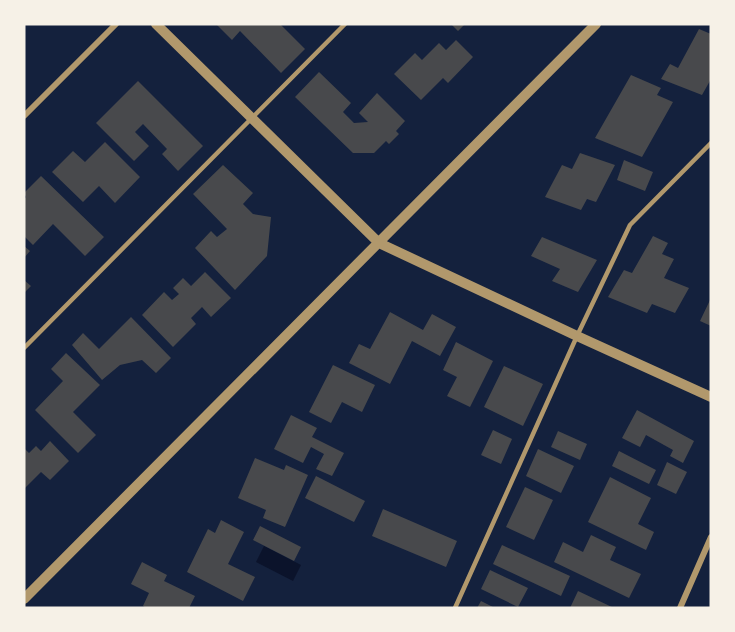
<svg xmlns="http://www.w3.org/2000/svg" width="735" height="632" font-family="'Source Serif 4',serif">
	<rect width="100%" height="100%" fill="#14213d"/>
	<path fill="#0b132b" d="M264 546 301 565 293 581 256 562Z"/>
	<path fill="#48494c" d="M216 24H280L305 49 281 73 240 31 232 40Z
		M451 24H465L458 31Z
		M699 29 711 34V79L702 95 661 79 670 64 678 68Z
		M456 40 473 57 448 83 443 78 421 100 394 74 415 53 422 60 439 43 446 50Z
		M319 72 351 103 343 112 354 123 368 122 359 113 377 93 405 121 396 131 399 134 389 144 386 141 374 153H353L295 97Z
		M631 75 661 88 657 95 673 102 642 157 595 138Z
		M138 81 203 146 178 171 162 154 167 149 143 124 135 132 149 146 134 161 96 123Z
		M105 142 140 177 115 203 99 186 83 202 52 172 73 151 85 162Z
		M580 153 615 165 596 202 587 199 581 210 545 197 562 165 572 169Z
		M624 160 653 172 645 191 617 180Z
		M223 165 253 193 243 204 253 214 271 217 267 256 235 290 195 248 211 231 217 237 227 229 193 194Z
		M41 176 104 237 85 256 53 224 33 245 24 236V200L26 197 24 193Z
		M653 236 668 243 662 254 674 259 664 278 689 288 675 313 652 304 647 313 608 297 624 270 632 273Z
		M542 237 597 260 578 292 552 281 560 269 531 256Z
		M24 246 30 251 24 258Z
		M205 272 231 298 211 317 202 307 191 318 196 324 173 347 142 315 164 292 172 300 179 294 173 288 183 278 191 286Z
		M24 280 31 286 24 293Z
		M711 298V326L700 321Z
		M390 312 423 330 432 314 456 327 440 356 412 341 390 384 349 363 359 344 370 349Z
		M131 317 171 358 156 373 142 360 120 365 102 380 72 345 83 333 99 349Z
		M456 342 493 361 470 407 447 396 457 377 443 370Z
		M66 353 100 385 73 412 96 435 78 453 35 410 63 381 51 369Z
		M333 365 375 385 362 412 342 402 331 423 309 412Z
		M504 366 543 384 523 426 484 407Z
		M637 410 694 441 683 463 670 456 673 450 646 435 640 447 622 438Z
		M291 415 317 428 312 437 344 453 332 476 316 469 324 454 311 447 303 463 274 449Z
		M493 430 512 439 501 464 481 455Z
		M558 431 587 444 580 460 551 447Z
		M50 441 69 461 50 480 41 472 24 489V448L29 453 36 446 41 451Z
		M538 449 574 466 561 493 526 476Z
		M619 451 656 470 649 484 612 466Z
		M255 458 284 470 286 465 308 475 285 527 263 518 266 510 238 498Z
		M667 462 687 472 676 494 657 485Z
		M316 476 365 501 354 522 305 498Z
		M610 477 651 498 638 524 654 532 646 550 588 522Z
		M525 487 553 500 534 540 506 527Z
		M383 509 457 541 446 567 372 536Z
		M221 520 244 532 228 564 255 577 243 601 187 572 208 529 215 533Z
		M260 526 301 547 294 561 253 540Z
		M591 535 616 547 610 560 641 574 629 598 554 562 563 542 583 552Z
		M502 545 570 576 561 596 493 564Z
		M142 562 167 575 164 581 195 596 189 608H146L143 606 149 593 131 584Z
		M490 570 528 588 518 607 481 589Z
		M578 591 614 608H570Z
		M481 601 495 608H477Z"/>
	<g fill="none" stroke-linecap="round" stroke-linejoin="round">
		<path stroke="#b1986c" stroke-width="4.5" d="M24 348 345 24
			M455 608 577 336 630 225 711 143"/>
		<path stroke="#b1986c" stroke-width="6" d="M24 116 116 24
			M680 608 711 537"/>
		<path stroke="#b1986c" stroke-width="10" d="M156 24 379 243 577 336 711 397
			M24 599 596 24"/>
	</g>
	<rect width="735" height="632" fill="none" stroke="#f6f1e7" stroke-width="51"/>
</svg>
